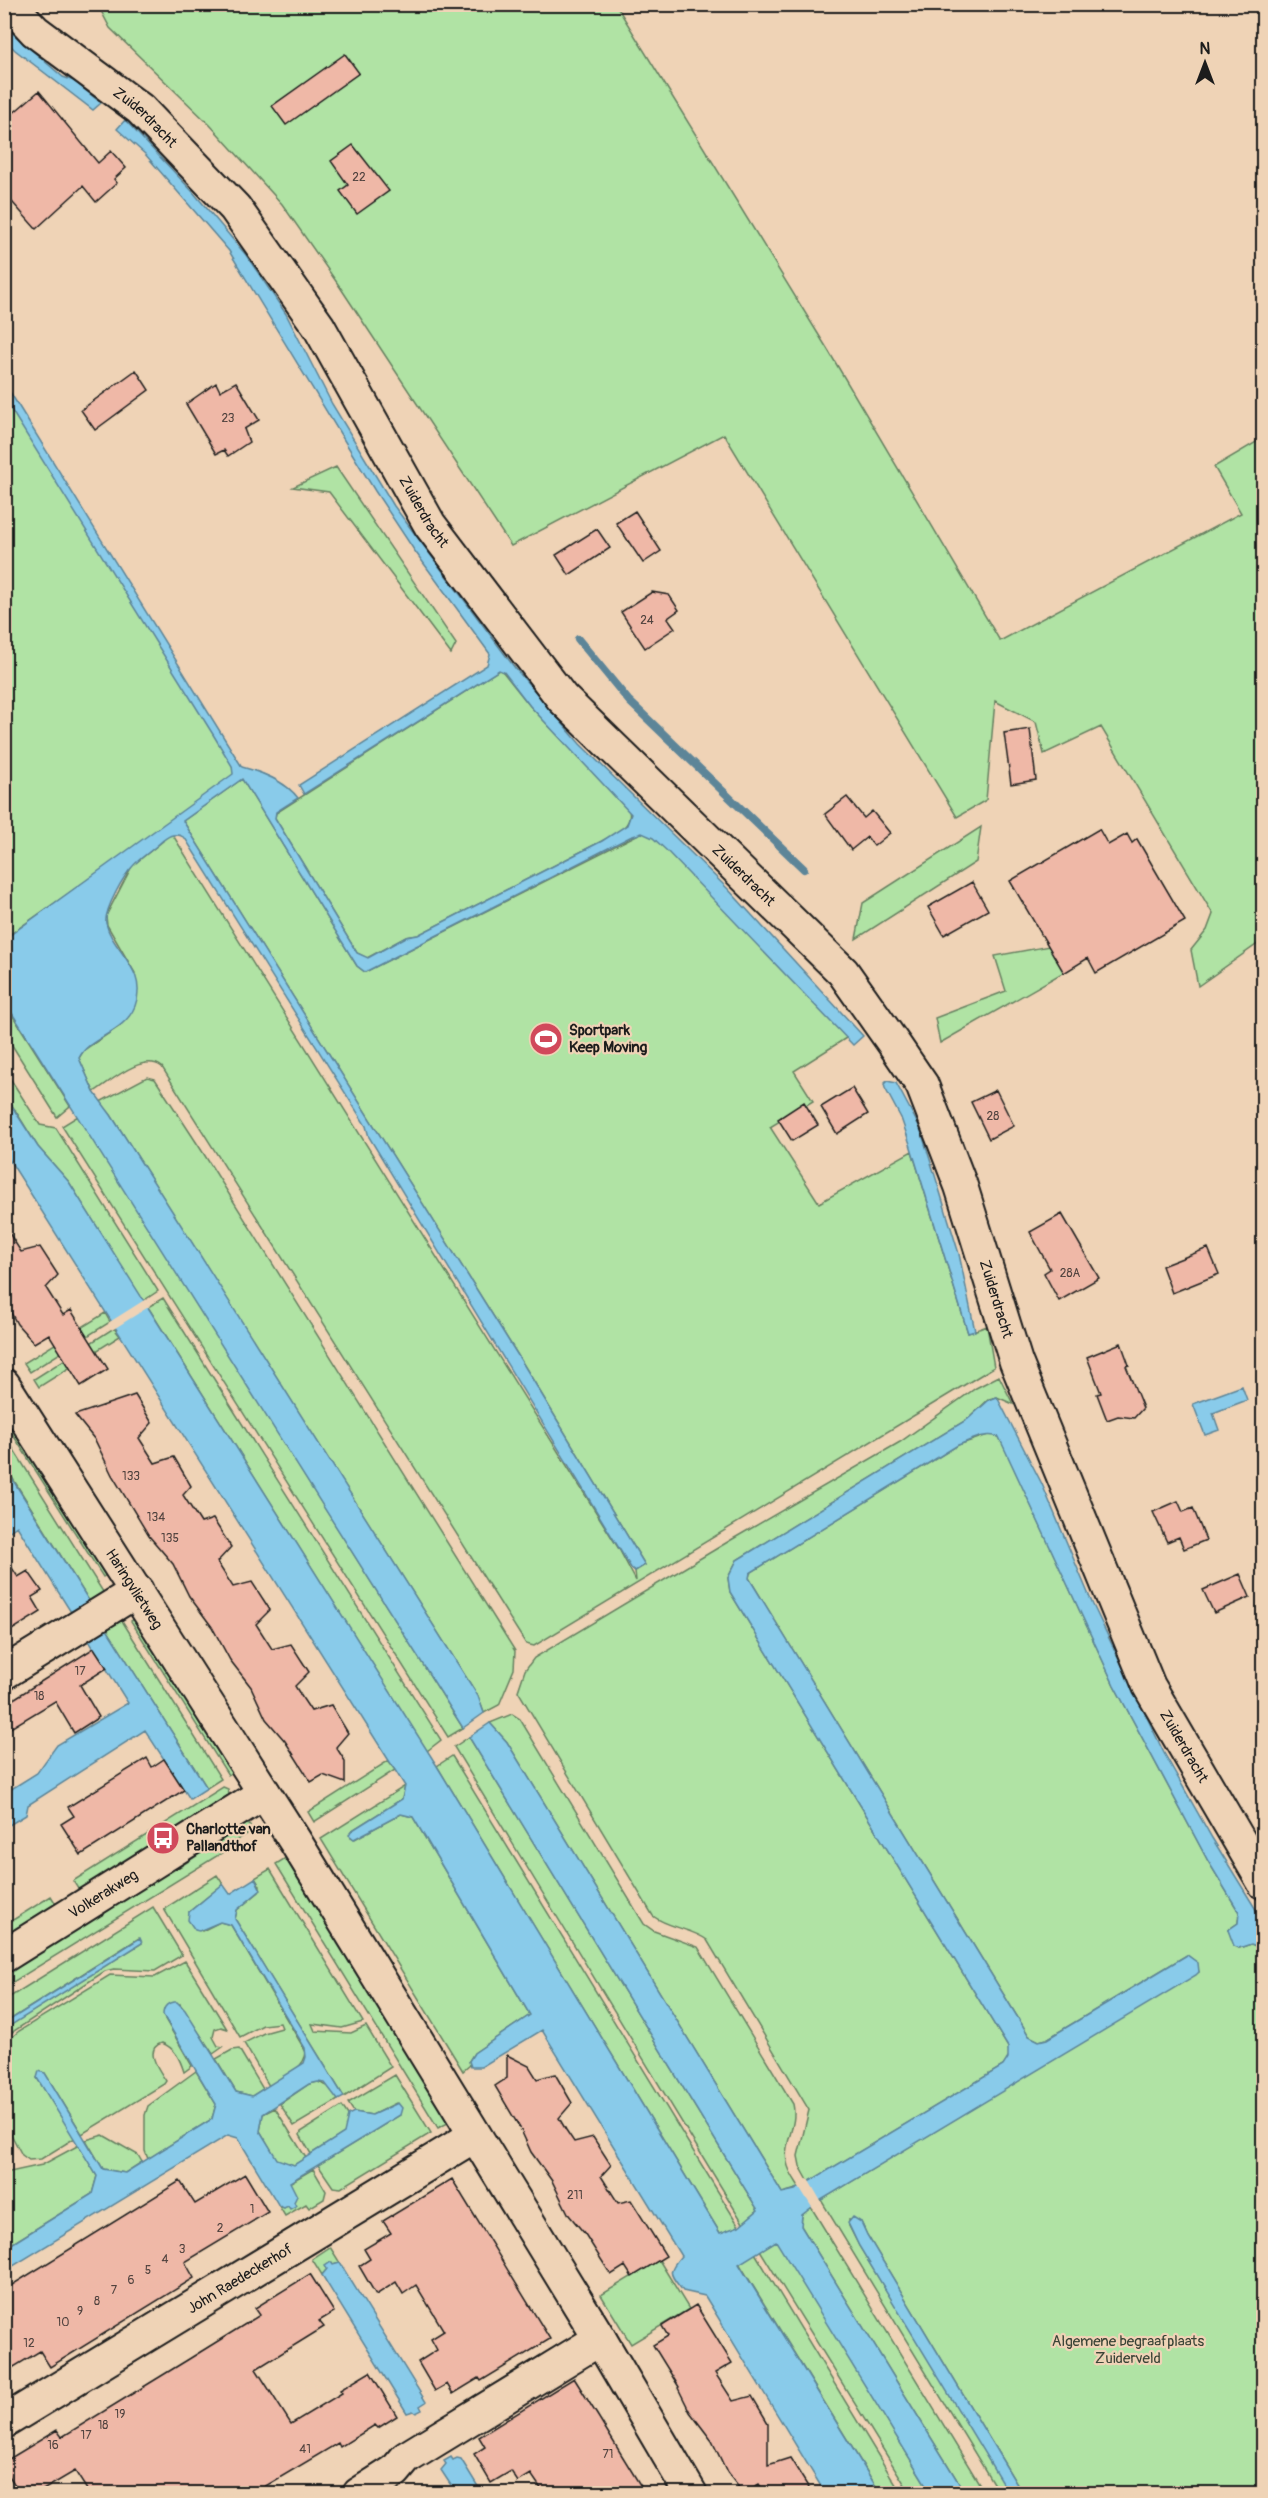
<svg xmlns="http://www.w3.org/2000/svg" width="1268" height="2498" font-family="Pangolin,sans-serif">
	<rect width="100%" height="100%" fill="#efd3b6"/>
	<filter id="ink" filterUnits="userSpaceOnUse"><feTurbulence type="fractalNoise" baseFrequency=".0167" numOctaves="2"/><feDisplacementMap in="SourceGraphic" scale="12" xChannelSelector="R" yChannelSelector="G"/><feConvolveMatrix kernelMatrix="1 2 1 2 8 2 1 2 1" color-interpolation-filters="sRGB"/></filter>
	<g filter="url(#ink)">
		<path fill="#b0e3a4" stroke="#668060" stroke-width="1.5" d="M102 4 616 5 828 350 1000 641 1241 513 1214 467 1263 438V940L1198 986 1191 950 1207 930 1213 914 1101 727 1044 754 1036 722 995 701 986 800 957 817 724 434 511 546 340 287 282 204 210 125 110 28 99 7Z
			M4 397 88 527 241 777 169 829 619 1549 636 1581 635 1571 645 1565 522 1362 183 821 242 779 357 966 365 972 641 833 649 825 854 1033 794 1071 813 1101 770 1127 819 1203 912 1151 968 1333 987 1326 994 1367 534 1646 526 1644 162 1067C143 1052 111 1081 94 1092L79 1058 84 1050 120 1026 135 973 107 925 106 916 132 866 163 841V827L9 935 5 936Z
			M336 467 456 644 451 654 329 492 293 487Z
			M499 670 503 672 530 706 629 810C633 827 615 834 602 841L418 935 406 937 367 958 357 953 275 818 276 813Z
			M981 827 976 862 856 939 863 903Z
			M1049 946 1064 972 940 1043 935 1018 1006 991 995 956Z
			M4 1002 70 1106 57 1117 5 1034Z
			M4 1069 40 1125 56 1128 158 1291 143 1301 69 1182 38 1147 5 1094Z
			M147 1077 155 1079 202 1151 515 1651 514 1669 499 1705 484 1713 478 1696 111 1115 100 1102Z
			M78 1116 463 1728 448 1737 62 1126Z
			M163 1298 441 1740 427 1751 148 1307Z
			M105 1313 110 1322 30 1372 24 1363Z
			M114 1328 120 1336 39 1387 34 1379Z
			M999 1376 1013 1404 997 1397 989 1399 968 1419 737 1560 728 1578 730 1592 1008 2047C1010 2055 1009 2060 1003 2066L809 2182 800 2166 798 2156 809 2110 707 1940C691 1928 668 1928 653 1916L518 1691 525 1670 534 1658 731 1540 900 1442 976 1388Z
			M17 1421 112 1571 103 1577 8 1427Z
			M4 1434 105 1595 91 1604 5 1466Z
			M991 1434 999 1437 1006 1451 1114 1685 1208 1861 1239 1912 1238 1923 1228 1930 1239 1948 1251 1944 1263 1949V2493H1022L867 2235 861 2222 849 2220V2226L859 2246 1010 2493H999L821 2200 1199 1972 1195 1962 1187 1955 1047 2039 1039 2041 1029 2036 749 1578 750 1573 958 1445Z
			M116 1611 221 1779 207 1788 101 1620Z
			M139 1616 236 1770 228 1775 131 1621Z
			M512 1714 520 1719 644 1924 654 1931 698 1947 793 2104C798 2126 783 2142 787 2162 788 2171 795 2180 800 2188L782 2193 507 1742 490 1723Z
			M469 1737 758 2210 743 2223 454 1747Z
			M452 1756 739 2226 725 2233H720L437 1766Z
			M388 1761 395 1770 314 1822 308 1812Z
			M405 1786 402 1799 351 1831V1837L355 1839 360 1836 401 1814 413 1817 530 2015 474 2053 469 2061 470 2065 463 2071 321 1839Z
			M223 1787 228 1789 229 1795 160 1839 163 1843 82 1895 73 1881Z
			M246 1824 250 1825V1832L232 1843 233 1846 5 1987V1970L174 1862 178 1868Z
			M292 1854 450 2114 448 2123 438 2128 276 1864Z
			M270 1869 363 2022 342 2028 312 2024 315 2031 351 2033 366 2026 391 2067 344 2097 235 1919 237 1910 259 1892 260 1886 255 1878Z
			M217 1875 223 1884 189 1912 202 1931 220 1922 231 1925 306 2052C305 2069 282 2078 269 2086L244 2043 264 2033 282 2028 280 2023 263 2025 240 2037 164 1909Z
			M51 1896 59 1909 5 1943V1925Z
			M153 1907 182 1955 155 1971 114 1969 105 1971 5 2037 4 2029 142 1943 139 1938 5 2023V2000Z
			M185 1961 227 2029 221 2027 215 2029 213 2037 218 2046 223 2047 213 2054 180 2004 165 2019 192 2066 184 2072C180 2059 175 2048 162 2043 143 2049 159 2070 166 2081L164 2084 82 2134 45 2073 37 2078 75 2138 41 2159 29 2160 22 2155 5 2123 4 2044 19 2031 110 1975 155 1977Z
			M239 2049 263 2089 252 2096 236 2092 216 2059 232 2050Z
			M196 2071 216 2104 212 2119 148 2159 145 2151V2115L148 2106Z
			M395 2075 431 2133 341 2188 333 2187 318 2165 400 2115 396 2103 372 2115 354 2112 348 2103Z
			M318 2082 330 2087 338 2100 294 2126 280 2104 309 2084Z
			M342 2106 348 2115 345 2133 311 2154 300 2135 301 2132Z
			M275 2108 306 2158 294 2165 277 2160 260 2131 263 2114Z
			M103 2135 138 2155 142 2162 125 2173 103 2169 86 2140Z
			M79 2145 97 2176 92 2194 5 2248V2173L42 2165Z
			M313 2169 326 2191 324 2199 309 2208 306 2204 285 2216 279 2206 284 2208 294 2202 289 2183Z
			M811 2207 985 2493H965L801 2226 802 2215Z
			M777 2240 931 2493H910L760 2250Z
			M330 2247 340 2263 333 2265 331 2262 326 2266 327 2269 322 2275 312 2259Z
			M755 2253 901 2493H880L739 2263Z
			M659 2260 689 2309 631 2344 601 2295Z"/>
		<path fill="#89cbea" stroke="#5d8598" stroke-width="1.5" d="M4 26 63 77 74 81 101 103 93 110 15 50 5 40Z
			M125 120 193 192 246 255 286 314 332 404 394 506 515 668 580 744 728 889 863 1036 853 1045 666 850 653 838 642 833 630 837 365 972 357 966 242 779 183 821 522 1362 645 1565 635 1571 631 1568 369 1137 366 1126 185 838C172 829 164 840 154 848 147 854 139 859 133 866 124 875 104 910 106 923 112 951 149 970 135 1006 124 1034 90 1036 79 1058L94 1092 111 1115 186 1233 478 1696 484 1713 463 1728 5 1002V936L10 935 233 774 232 766 214 736 5 400V384L242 767C261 772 286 782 298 798L276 812 275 818 357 953 368 958 406 937 418 935 602 841 627 825 631 814 530 706 504 672 499 670 304 794 299 785 487 665 490 654 414 550 375 491 229 251 145 154 117 129Z
			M887 1081 896 1083 920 1128 933 1169 959 1254 975 1331 968 1333 910 1144 901 1118 885 1088 884 1084Z
			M4 1094 38 1147 69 1182 437 1766 720 2233 739 2226 758 2210 469 1737 490 1723 507 1742 782 2193 795 2190 1003 2066 1008 2058V2047L730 1592 728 1578 737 1560 968 1419 989 1400 997 1397 1042 1484 1093 1605 1164 1753 1212 1838 1263 1921 1264 1949 1251 1944 1239 1948 1234 1946 1228 1930 1238 1923 1239 1912 1208 1861 1114 1685 999 1437C985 1432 972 1440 958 1445L750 1573 749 1578 1029 2036 1039 2041 1047 2039 1187 1955 1198 1963 1199 1972 1196 1975 821 2200 802 2215 801 2226 965 2493H931L776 2241 739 2264 880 2493H825L705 2296 683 2291C670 2274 666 2273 681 2256L542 2030 481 2067H471L469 2061 474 2053 530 2015 413 1817 401 1814 354 1839 349 1835 351 1831 402 1799 405 1786 5 1153Z
			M1242 1386 1247 1400 1213 1413 1219 1430 1205 1435 1193 1404Z
			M4 1466 207 1788 190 1799 145 1730 28 1805 26 1815 9 1825 5 1822V1793L37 1773 57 1745 128 1703 17 1526 5 1534Z
			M255 1878 261 1890 237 1910 235 1919 344 2097 338 2100 325 2083 318 2082 309 2084 263 2114 260 2131 277 2159 294 2165 344 2133 348 2115 354 2112 372 2115 398 2103 402 2108 400 2115 290 2182 297 2196 294 2202 296 2206 290 2209 288 2206 284 2208 279 2206 238 2138 228 2135 5 2271V2248L92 2194 97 2176 37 2078 39 2071 45 2073 103 2169 125 2173 212 2119 216 2104 163 2015C163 2007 168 2001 177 2002L185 2010 236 2092 252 2096 304 2063 306 2057 305 2048 231 1925 220 1922 199 1931 195 1930 188 1920 189 1912 223 1884 230 1894Z
			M140 1938 142 1943 5 2029V2023Z
			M853 2217 861 2222 867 2235 1022 2493H1010L1006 2489 859 2246 848 2223Z
			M331 2262 333 2265 340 2263 426 2402 420 2406 422 2410 416 2413 413 2411 407 2413 322 2275 327 2269 325 2266Z
			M451 2457 453 2460 457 2458 461 2459 482 2493H456L441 2470 446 2464 444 2461Z"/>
		<path fill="#efd3b6" d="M146 1299 150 1306 112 1330 108 1323Z
			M808 2179 822 2203 813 2209 798 2185Z"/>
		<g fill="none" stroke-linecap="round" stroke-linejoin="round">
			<path stroke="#5d8598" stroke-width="8" d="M578 639 629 701 804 869"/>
		</g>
		<path fill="#efb8a7" stroke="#1c1c1c" stroke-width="1.5" d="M345 54 359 73 286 125 272 106Z
			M39 91 98 163 111 151 126 168 114 179 117 183 96 202 83 186 36 229 5 194 4 121Z
			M353 145 389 191 357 214 340 191 348 185 331 161Z
			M136 370 149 390 95 430 81 410Z
			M236 382 259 420 244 429 249 442 228 456 224 450 216 454 186 404 216 383 220 391Z
			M635 511 661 551 643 563 616 523Z
			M597 529 610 548 569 575 556 555Z
			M652 592 669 595 679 610 668 618 675 628 645 648 621 612Z
			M1030 729 1036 780 1011 784 1004 733Z
			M847 797 864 818 872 811 890 833 874 846 867 837 851 850 825 814Z
			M1099 829 1108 845 1127 834 1132 843 1137 839 1185 921 1096 973 1088 958 1064 973 1010 881Z
			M972 882 988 910 944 935 928 907Z
			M852 1088 868 1114 837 1134 821 1107Z
			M996 1090 1014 1126 989 1139 971 1102Z
			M804 1102 818 1125 792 1141 778 1119Z
			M1062 1214 1099 1278 1059 1301 1044 1273 1050 1269 1030 1232Z
			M4 1225 21 1252 40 1247 58 1275 46 1288 63 1315 71 1310 108 1369 81 1386 49 1334 34 1343 17 1324 8 1307 10 1306 4 1296Z
			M1208 1248 1219 1274 1172 1293 1162 1266Z
			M1121 1343 1129 1365 1126 1366 1143 1408 1134 1418 1118 1416 1107 1420 1097 1394 1101 1393 1087 1357Z
			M135 1395 152 1423 139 1438 155 1463 174 1457 191 1486 183 1495 201 1523 213 1519 231 1547 217 1562 233 1587 252 1582 270 1610 256 1624 272 1649 291 1644 309 1672 295 1686 303 1699 311 1711 331 1705 348 1733 336 1747 345 1761V1783L323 1775 311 1782 285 1741 266 1719 251 1687 230 1660 212 1627 189 1596 173 1564 149 1536 112 1475 95 1440 75 1415Z
			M1178 1501 1183 1512 1193 1508 1206 1540 1184 1549 1179 1537 1167 1542 1153 1512Z
			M4 1556 18 1577 28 1571 42 1591 32 1597 41 1612 4 1635Z
			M1240 1574 1250 1597 1214 1613 1203 1590Z
			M94 1648 107 1668 80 1685 99 1717 74 1733 55 1701 4 1732V1705Z
			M147 1758 152 1767 164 1759 184 1790 81 1855 61 1824 74 1816 68 1807Z
			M507 2055 529 2066 537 2079 555 2074 572 2103 559 2118 566 2130 574 2142 593 2137 611 2165 601 2176 618 2203 631 2200 666 2256 632 2277 625 2266 611 2275 585 2234 569 2215 552 2181 531 2152 520 2128 495 2086 507 2078Z
			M245 2174 268 2212 185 2262 194 2278 50 2367 40 2351 4 2373V2332L10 2329V2293L7 2288 180 2181 195 2204Z
			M452 2179 550 2339 481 2381 479 2378 453 2394 447 2384 435 2391 418 2362 437 2350 431 2339 444 2331 416 2285 403 2294 396 2282 376 2295 359 2266 370 2259 364 2249 391 2233 383 2221Z
			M310 2274 334 2312 319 2321 324 2327 256 2369 291 2424 342 2393 340 2390 370 2372 397 2416 378 2428 375 2425 340 2447 338 2443 254 2493H89L75 2471 38 2493H20L4 2468V2462L57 2430 62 2437 189 2359 260 2315 255 2308Z
			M696 2305 732 2363 715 2373 733 2401 752 2396 768 2423V2465L790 2458 812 2493H765L759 2484 743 2493 727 2472 712 2441 690 2412 678 2388 679 2387 653 2345 668 2336 662 2326Z
			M574 2378 599 2418 645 2493H544L531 2474 518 2482 511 2471 491 2483 474 2454 485 2447 479 2437Z"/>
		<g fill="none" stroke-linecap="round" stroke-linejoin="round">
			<defs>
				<g id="minor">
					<path id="s1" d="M10 4 35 31 140 109 235 208 319 327 430 525 562 698 843 972 896 1047 922 1085 961 1186 1016 1362 1149 1686 1264 1883"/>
					<path id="s2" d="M4 1385 295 1841 600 2339 691 2494"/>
					<path d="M4 1673 137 1591"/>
					<path id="s3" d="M4 1956 264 1793"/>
					<path id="s4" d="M4 2422 474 2136"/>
					<path d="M359 2494 395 2471 406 2458 600 2339"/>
				</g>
			</defs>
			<use href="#minor" stroke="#1c1c1c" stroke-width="36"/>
			<use href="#minor" stroke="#efd3b6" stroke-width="32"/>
		</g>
	</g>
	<defs>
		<symbol id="stadium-disc" viewBox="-11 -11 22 22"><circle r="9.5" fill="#d1495b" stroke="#efd3b6"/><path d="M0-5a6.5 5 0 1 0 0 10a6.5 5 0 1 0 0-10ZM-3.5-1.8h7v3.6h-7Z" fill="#fff"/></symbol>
		<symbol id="bus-disc" viewBox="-11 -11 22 22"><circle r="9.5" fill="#d1495b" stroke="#efd3b6"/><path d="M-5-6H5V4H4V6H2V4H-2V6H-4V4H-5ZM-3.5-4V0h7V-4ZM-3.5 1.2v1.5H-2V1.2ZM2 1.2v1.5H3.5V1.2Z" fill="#fff"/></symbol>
	</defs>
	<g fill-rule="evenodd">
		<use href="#stadium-disc" x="527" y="1020" width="38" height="38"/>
		<use href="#bus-disc" x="144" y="1819" width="38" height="38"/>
	</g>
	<g text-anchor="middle" stroke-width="4.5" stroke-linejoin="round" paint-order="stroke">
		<g font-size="12" fill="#51433f">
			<text x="359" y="181">22</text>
			<text x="228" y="422">23</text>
			<text x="647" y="624">24</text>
			<text x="993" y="1120">28</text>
			<text x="1070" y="1277">28A</text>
			<text x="131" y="1480">133</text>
			<text x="156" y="1521">134</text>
			<text x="170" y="1542">135</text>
			<text x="80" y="1675">17</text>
			<text x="39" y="1700">18</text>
			<text x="575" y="2199">211</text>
			<text x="252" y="2213">1</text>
			<text x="220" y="2232">2</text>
			<text x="182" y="2253">3</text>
			<text x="165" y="2263">4</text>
			<text x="148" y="2274">5</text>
			<text x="131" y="2284">6</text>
			<text x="114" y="2294">7</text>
			<text x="97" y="2305">8</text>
			<text x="80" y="2315">9</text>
			<text x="63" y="2326">10</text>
			<text x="29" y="2347">12</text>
			<text x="120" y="2418">19</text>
			<text x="103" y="2429">18</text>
			<text x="86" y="2439">17</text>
			<text x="53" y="2449">16</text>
			<text x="305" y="2453">41</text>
			<text x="608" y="2458">71</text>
		</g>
		<g font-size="15" fill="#1c1c1c" stroke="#efd3b6">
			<text dy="5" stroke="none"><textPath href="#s1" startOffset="177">Zuiderdracht</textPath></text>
			<text dy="5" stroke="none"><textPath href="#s1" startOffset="663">Zuiderdracht</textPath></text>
			<text dy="5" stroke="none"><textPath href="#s1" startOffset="1149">Zuiderdracht</textPath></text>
			<text dy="5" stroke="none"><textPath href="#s1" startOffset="1652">Zuiderdracht</textPath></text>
			<text dy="5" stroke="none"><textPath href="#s2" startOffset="242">Haringvlietweg</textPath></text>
			<text dy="5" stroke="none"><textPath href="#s1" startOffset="2138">Zuiderdracht</textPath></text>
			<text dy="5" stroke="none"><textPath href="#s3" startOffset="117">Volkerakweg</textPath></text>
			<text dy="5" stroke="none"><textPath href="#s4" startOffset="276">John Raedeckerhof</textPath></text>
		</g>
		<g font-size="15" font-weight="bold" fill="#1c1c1c" stroke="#efd3b6" text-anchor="start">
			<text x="569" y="1035">Sportpark<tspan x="569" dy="17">Keep Moving</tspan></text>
			<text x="186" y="1834">Charlotte van<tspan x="186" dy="17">Pallandthof</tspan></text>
		</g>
		<g font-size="15" fill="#3a4437" stroke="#efd3b6">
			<text x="1128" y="2346">Algemene begraafplaats<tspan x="1128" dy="17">Zuiderveld</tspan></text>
		</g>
	</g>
	<rect width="1268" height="2498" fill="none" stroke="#efd3b6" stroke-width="24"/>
	<rect x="12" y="12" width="1244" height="2474" fill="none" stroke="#1c1c1c" stroke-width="2" filter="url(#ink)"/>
	<g transform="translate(1205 63)" stroke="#efd3b6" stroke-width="4.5" paint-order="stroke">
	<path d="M0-4.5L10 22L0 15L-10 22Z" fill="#1c1c1c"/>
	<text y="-9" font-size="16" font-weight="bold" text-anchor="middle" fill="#1c1c1c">N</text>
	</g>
</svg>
